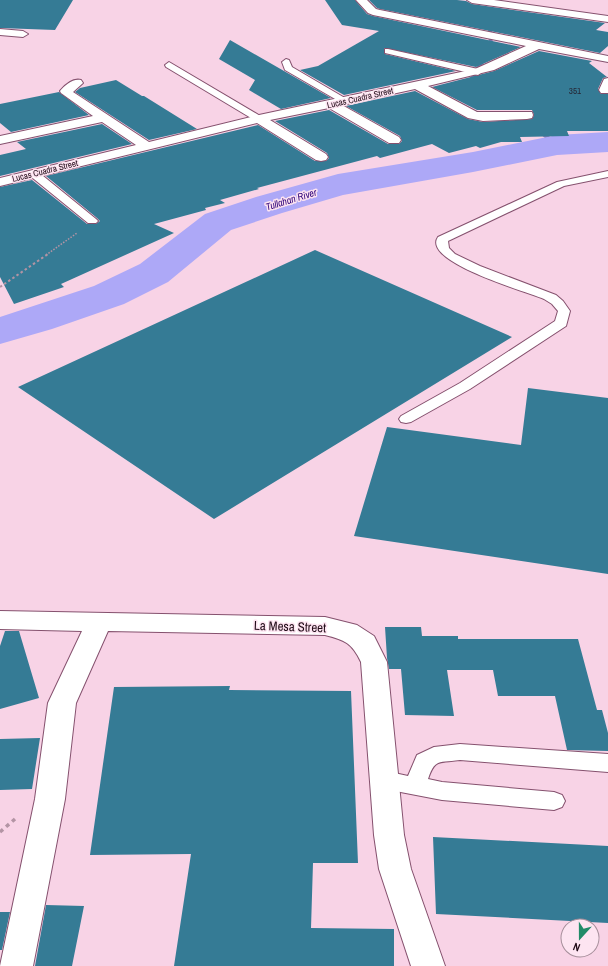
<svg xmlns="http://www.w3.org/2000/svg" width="608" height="966" font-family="'Archivo Narrow',sans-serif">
	<rect width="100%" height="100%" fill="#f8d3e6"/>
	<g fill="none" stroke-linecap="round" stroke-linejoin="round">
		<path fill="#8379b4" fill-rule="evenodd" d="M490 27 492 28 493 47 472 83 474 85 470 86 467 83 489 47 488 28Z
			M535 128H539L559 144V146H555L535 130Z"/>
		<path fill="#ada8f7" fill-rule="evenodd" d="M608 132V152L557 155 473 172 343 195 282 213 231 230 168 282 124 304 52 329 0 344V317L94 286 140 264 205 214 256 197 338 174 473 152 557 135Z"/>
	</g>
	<path fill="#357b95" d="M0 0H73L55 30 0 28Z
		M325 0H355L367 14 373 16 521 47 476 67 385 48 384 49 385 54 456 71 344 95 300 70 318 66 379 31 342 25Z
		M369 0H457L466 1 472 4 605 23 596 30 608 32V46L600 53 380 9 377 8Z
		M230 40 284 71 331 98 281 109 249 90 255 80 219 59Z
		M539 51 592 61 589 63 607 77 603 78 598 89 601 94H608V131H567L569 136 520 137 522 142H501L480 148 476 146 449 153 432 144 380 158 377 156 257 188 259 189 220 200 225 203 205 208 206 210 154 224 174 233 61 284 64 287 14 304 0 277V187L32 180 87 224H96L100 221 97 218 46 176 258 125 315 161H326L329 158 327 153 275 121 329 110 388 144H399L402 141 400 136 346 106 415 91 468 119 483 122 532 119 534 115 532 110H477L432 87 494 71Z
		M116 80 142 96H144L197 129 149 140 75 92 80 88Z
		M59 92 89 115 11 132 0 123V104Z
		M102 124 132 144 0 176V155L26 149 17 142Z
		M315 250 512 337 214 519 18 387Z
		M528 388 608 398V574L354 536 387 427 521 445Z
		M385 627H421L422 636H458V639H578L597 710H602L608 733V751L567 750 555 696H498L493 670H447L454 716 405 715 401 669H389L387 658Z
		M5 631H19L39 698 0 709V646Z
		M230 686 229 690 351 691 358 863H313L311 928 394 929V966H174L191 854 90 855 114 687Z
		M40 738 32 789 0 790V739Z
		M433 837 608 846V923L436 914Z
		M46 905 84 906 72 966H35Z
		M0 912H10L2 950H0Z"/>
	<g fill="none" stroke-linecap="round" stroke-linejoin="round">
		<defs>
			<path id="service" d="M385 49H388L478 69 482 72 478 75 385 53Z
				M286 59 289 60 292 67 350 101 345 104 342 103 285 70 282 62Z
				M169 62 262 117 264 119 262 121H256L166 67 165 65Z
				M33 170 37 171 96 219 98 221 96 223H88L29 175 28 173Z
				M608 171V177L564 186 448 241 449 248 455 254 480 266 556 295 563 301 570 311 566 326 470 389 411 422 406 423 401 422 399 419 401 416 460 383 555 321 558 311 552 304 544 299C528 292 421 262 438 237L557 182Z
				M460 744 608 754V772L460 760C439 763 435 758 428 779L442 782 554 792 562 795 565 801 562 807 554 810 442 800 385 789 377 786 374 780 377 774 385 771 408 776 417 755 434 747Z"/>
			<path id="minor" d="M356 0H367L376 9 380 10 608 56V62L539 49 494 70 428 86 477 112H532L533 115 532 118 527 119 483 121 468 118 415 89 342 105 399 137 401 140 399 143H389L329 108 270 120 326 154 328 157 326 160 321 161 316 160 257 123 0 186V178L136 145 102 122 0 144V136L93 116 61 93 60 91C65 85 73 78 81 80L83 83 73 92 149 142 259 115 475 69 526 46 373 15 368 13Z
				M0 29 23 31 28 34 23 37 0 35Z
				M608 78V93H601L599 90 604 79Z
				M0 611 325 617 357 625 374 636 387 662 404 835 411 869 445 966H411L379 869 374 835 361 662C352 643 345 640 325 635L108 631 76 703 65 799 33 966H0L35 799 48 703 82 631 0 629Z"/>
			<path id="secondary" d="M467 0H494L608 16V22L472 3Z"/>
		</defs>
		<use href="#service" stroke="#85516e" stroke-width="2"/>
		<use href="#minor" stroke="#85516e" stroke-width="2"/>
		<use href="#secondary" stroke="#85516e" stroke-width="2"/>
		<path stroke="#b394a4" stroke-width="1.5" stroke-dasharray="1.5 1.5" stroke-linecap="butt" d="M46 255 77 233"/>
		<path stroke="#b394a4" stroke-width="2" stroke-dasharray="2.5 2.5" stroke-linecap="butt" d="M0 287 48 254"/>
		<path stroke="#b394a4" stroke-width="3.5" stroke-dasharray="4 4" stroke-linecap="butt" d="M0 832 15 819"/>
		<use href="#service" fill="#fff" fill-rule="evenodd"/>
		<use href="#minor" fill="#fff" fill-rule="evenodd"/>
		<use href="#secondary" fill="#fff" fill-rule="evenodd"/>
	</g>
	<g text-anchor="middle" stroke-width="3" stroke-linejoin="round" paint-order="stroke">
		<g font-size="9" fill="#262837">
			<text x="575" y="94">351</text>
		</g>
		<g font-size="9" fill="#210c18" stroke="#fde4f1">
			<text transform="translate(360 98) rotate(-13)" y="3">Lucas Cuadra Street</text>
			<text transform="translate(45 171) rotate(-14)" y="3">Lucas Cuadra Street</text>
		</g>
		<g font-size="10" font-style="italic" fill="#2c0078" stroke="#fde4f1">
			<text transform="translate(291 199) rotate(-17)" y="4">Tullahan River</text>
		</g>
		<g font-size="13" fill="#210c18" stroke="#fde4f1">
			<text transform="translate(290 626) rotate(2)" y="5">La Mesa Street</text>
		</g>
	</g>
	<g transform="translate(580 938) rotate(201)"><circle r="19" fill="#fde4f1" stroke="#a58e9a"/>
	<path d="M0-3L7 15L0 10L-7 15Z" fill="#218b68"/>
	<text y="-6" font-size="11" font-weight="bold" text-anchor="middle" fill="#210c18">N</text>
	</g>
</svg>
